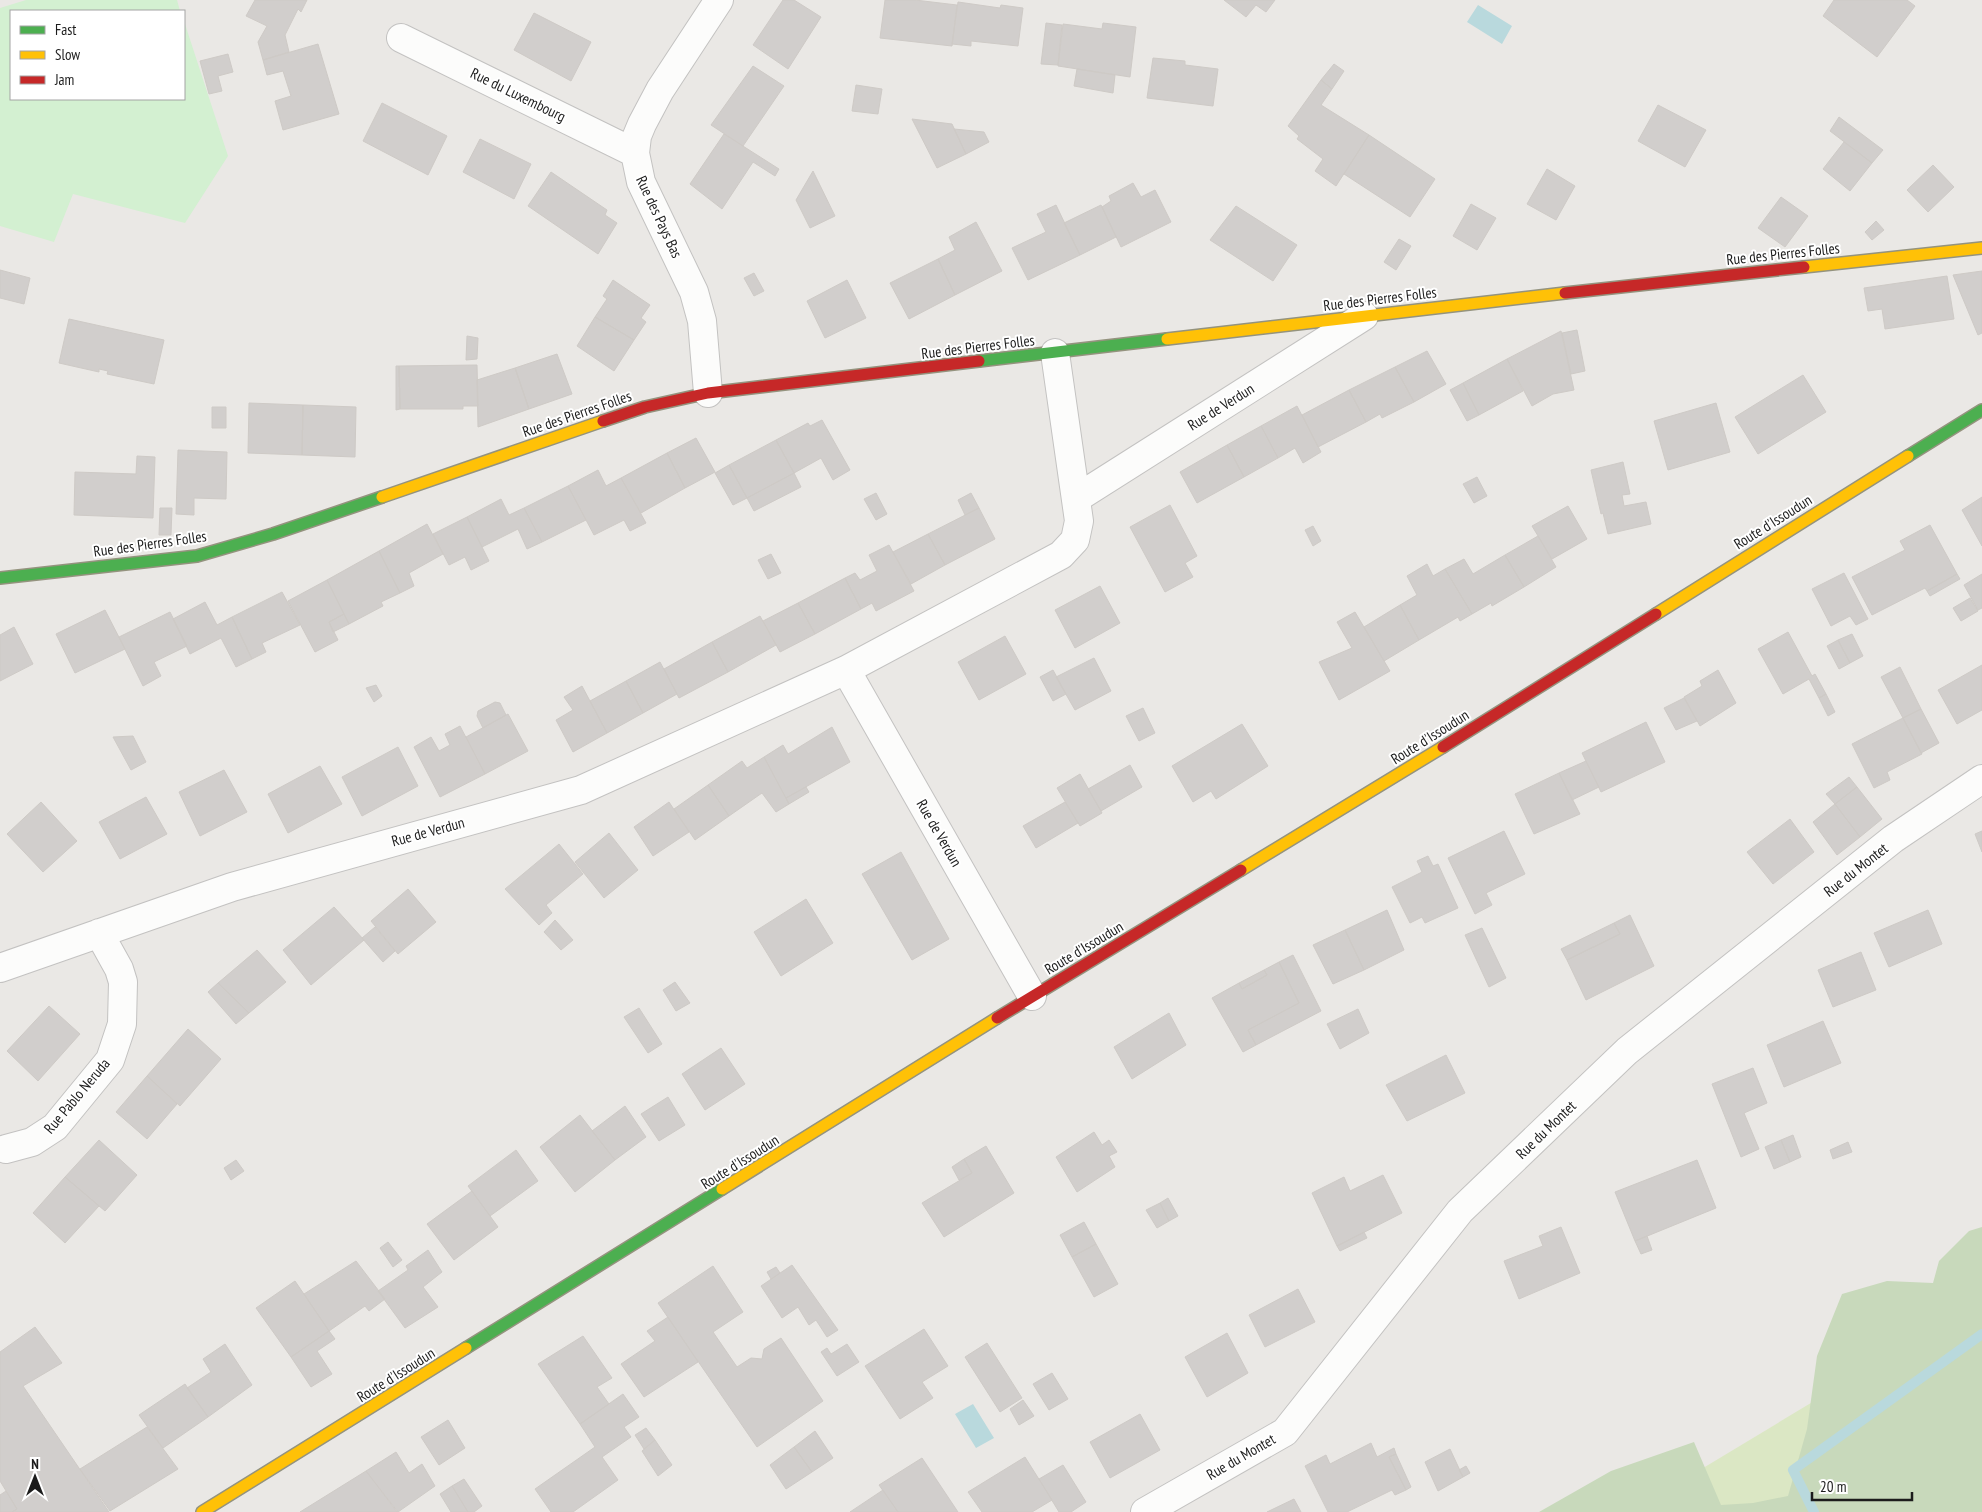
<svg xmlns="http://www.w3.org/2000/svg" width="1982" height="1512" font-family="'PT Sans Narrow',sans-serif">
	<rect width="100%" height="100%" fill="#eae8e5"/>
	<path fill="#dbe7c4" d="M1982 1300V1512H1630Z"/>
	<path fill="#c8d9bb" d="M1982 1227V1512H1539L1611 1471 1694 1442 1721 1505 1753 1503 1788 1496 1807 1429 1817 1356 1842 1294 1887 1281 1933 1283 1939 1261 1969 1231Z"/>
	<path fill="#d3f0d1" d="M26 0H177L180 11H11V99H184V21L228 156 185 223 73 194 54 242 0 226V8Z"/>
	<path fill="#b9d9dd" d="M1478 5 1512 26 1502 44 1467 22Z
		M973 1404 994 1438 976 1448 955 1414Z"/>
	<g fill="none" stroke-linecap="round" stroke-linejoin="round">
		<path stroke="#b9d9dd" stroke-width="10" d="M1814 1512 1793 1470 1982 1334"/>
	</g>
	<path fill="#d1cecc" stroke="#cecac6" d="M255 0H307L301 12 298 9 285 35 289 52 263 60 258 42 267 26 246 16Z
		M783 0H794L821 17 788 69 753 45Z
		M885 0H915L957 5 952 46 880 38Z
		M1224 0H1275L1266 12 1256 5 1246 17Z
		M1834 0H1907L1915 6 1877 57 1823 16Z
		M958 2 1000 8 1001 5 1023 8 1018 46 971 41V46L952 44Z
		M534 13 591 42 571 81 514 50Z
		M1046 23 1062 25 1058 65 1041 64Z
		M1103 23 1136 27 1130 77 1058 66 1063 24 1102 29Z
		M318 44 339 114 283 130 275 101 291 96 283 71 267 75 263 60Z
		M228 54 233 72 218 76 222 91 209 94 200 61Z
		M1153 58 1185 61V65L1218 69 1213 106 1147 98Z
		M1334 64 1344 71 1332 89 1321 80Z
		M753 66 784 86 743 146 711 125Z
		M1077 69 1115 75 1113 93 1074 86Z
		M1321 80 1332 89 1321 105 1369 135 1336 186 1315 171 1323 159 1297 139 1299 136 1288 126Z
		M856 85 882 89 878 114 852 111Z
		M382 103 447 136 428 175 363 141Z
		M1658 105 1706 130 1685 167 1638 141Z
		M1839 117 1883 150 1872 163 1830 131Z
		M912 119 952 124 966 154 937 168Z
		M954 129 984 132 989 142 966 154Z
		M724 134 779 169 775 176 753 162 722 209 690 184Z
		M1369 135 1435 179 1410 217 1344 174Z
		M480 139 531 164 514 199 463 172Z
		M1844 142 1872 163 1850 191 1823 169Z
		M1933 165 1954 187 1928 212 1907 190Z
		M1547 169 1575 186 1556 220 1527 204Z
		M813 171 835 216 810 228 796 200Z
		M551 172 607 210 605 215 617 223 598 254 528 206Z
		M1133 183 1141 197 1155 190 1171 222 1121 247 1102 207 1111 201 1109 196Z
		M1781 197 1808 216 1785 247 1758 228Z
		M1471 204 1496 218 1477 250 1453 236Z
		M1056 205 1080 255 1028 280 1012 248 1046 232 1037 214Z
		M1101 205 1116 237 1080 255 1064 223Z
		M1236 206 1297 245 1273 281 1210 240Z
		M1876 221 1884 230 1872 240 1865 232Z
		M976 222 1002 271 955 295 938 259 955 250 949 237Z
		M1399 239 1411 246 1396 270 1384 262Z
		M938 259 955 295 909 319 890 283Z
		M0 270 30 278 24 304 0 298Z
		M1982 271V333L1978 335 1953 275Z
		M754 273 764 291 754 296 744 278Z
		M1947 276 1954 319 1885 329 1882 309 1868 311 1864 288Z
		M613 280 650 305 641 318 646 322 634 340 595 317 607 299 603 296Z
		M847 280 866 318 825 338 807 301Z
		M595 317 634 340 614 371 577 346Z
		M69 319 164 340 154 384 107 374 108 371 99 369V372L59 363Z
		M1577 330 1585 371 1571 374 1562 333Z
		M1561 331 1574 390 1553 394 1532 406 1507 359Z
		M467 336 478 338 477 359 466 360Z
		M1427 351 1446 384 1414 402 1395 367Z
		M557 354 572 394 529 409 515 368Z
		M1507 359 1523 391 1479 415 1463 383Z
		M477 365 478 406H463V409H400L399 366Z
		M396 366H399L400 409 396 410Z
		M1395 367 1414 402 1382 418 1380 414 1366 422 1349 390Z
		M515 368 529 409 478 427 477 380Z
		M1803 375 1826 412 1758 454 1735 417Z
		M1463 383 1479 415 1467 421 1450 390Z
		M1349 390 1366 422 1318 447 1302 415Z
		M249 403 303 405 302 455 248 453Z
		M1716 403 1730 452 1668 470 1654 421Z
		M303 405 356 407 355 457 302 455Z
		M1297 406 1321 452 1303 463 1295 448 1278 458 1261 426Z
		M212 407H226V428H212Z
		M822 420 850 470 833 480 821 458 794 473 776 440 808 423 810 426Z
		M1261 426 1278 458 1244 477 1227 445Z
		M696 438 715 472 685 488 667 453Z
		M776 440 794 473 747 498 729 465Z
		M1227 445 1244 477 1197 503 1180 472Z
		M178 450 227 452 226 499 194 498V515L176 514Z
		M667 453 685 488 641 513 621 478Z
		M137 456 155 457 153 518 74 515 75 472 136 474Z
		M1623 462 1630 494 1622 495 1624 506 1646 502 1651 524 1608 534 1603 513 1601 514 1591 470Z
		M729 465 747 498 733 505 715 473Z
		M598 470 606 486 621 478 646 523 630 531 624 520 594 535 568 486Z
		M794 473 801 487 754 511 747 498Z
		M1477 477 1487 496 1474 503 1463 484Z
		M568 486 586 520 542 542 524 508Z
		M876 493 887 514 876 520 864 499Z
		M971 493 979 508 965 515 958 500Z
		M1982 497V546L1962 510Z
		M501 499 509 515 524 508 542 542 527 549 518 529 482 547 467 517Z
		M1170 505 1197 556 1185 563 1193 577 1165 592 1130 527Z
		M1568 506 1587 539 1552 559 1532 526Z
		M160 508H172L171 535H159Z
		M979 508 995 539 945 565 928 534Z
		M467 517 489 561 471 570 465 557 449 565 433 534Z
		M427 524 443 554 409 573 414 586 400 593 379 551Z
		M1930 525 1957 574 1927 591 1925 588 1872 615 1852 577 1905 550 1900 541Z
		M1313 526 1321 541 1313 546 1305 530Z
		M928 534 945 565 911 584 893 552Z
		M1538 536 1556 567 1524 587 1505 555Z
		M889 545 914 591 876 611 872 603 861 609 845 578 855 573 860 580 877 571 869 555Z
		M379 551 400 593 381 602 383 606 349 624 327 580Z
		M771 554 781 573 768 579 758 560Z
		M1505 555 1524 587 1492 606 1491 603 1472 614 1445 569 1464 559 1473 574Z
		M1427 564 1433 576 1445 569 1472 614 1460 621 1458 617 1419 640 1400 605 1417 595 1407 576Z
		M1844 573 1868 619 1856 625 1850 616 1831 626 1812 589Z
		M1957 574 1960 579 1930 596 1927 591Z
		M1982 574V608L1978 610 1964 585Z
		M845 578 861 609 815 634 798 603Z
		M327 580 344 614 329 622 338 640 315 652 288 601Z
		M1100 586 1120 623 1075 648 1055 610Z
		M282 592 300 625 262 643 266 652 252 659 232 617Z
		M1970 598 1978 611 1961 621 1953 608Z
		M205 602 217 625 232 617 252 659 236 667 221 638 190 654 173 619Z
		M798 603 815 634 780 652 763 621Z
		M1400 605 1419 640 1384 661 1364 627Z
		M105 610 125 649 75 673 56 634Z
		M170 612 187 646 154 662 161 676 143 686 119 637Z
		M1355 612 1390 671 1339 700 1319 662 1352 648 1337 622Z
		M344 614 349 624 333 632 329 622Z
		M760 616 776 645 728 672 712 642Z
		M14 627 33 664 0 681V635Z
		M1788 632 1812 676 1815 674 1826 694 1819 698 1809 679 1783 694 1758 649Z
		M1852 634 1863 656 1850 663 1838 640Z
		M1005 636 1026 674 979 700 958 662Z
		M1838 640 1850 663 1839 669 1827 646Z
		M712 642 728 672 679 698 664 669Z
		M1094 658 1111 691 1075 710 1056 677Z
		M660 662 677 694 643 713 626 681Z
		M1982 665V710L1957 724 1938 690Z
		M1900 667 1921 709 1903 718 1881 677Z
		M1053 670 1066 694 1053 701 1040 677Z
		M1718 670 1736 703 1700 726 1684 697 1702 686 1700 681Z
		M626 681 643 713 607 733 590 701Z
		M376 685 382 696 374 702 366 688Z
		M582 686 607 733 573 752 556 720 573 710 564 697Z
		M1826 694 1835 712 1828 716 1819 698Z
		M1684 698 1697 721 1676 730 1664 708Z
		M495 702 500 703 506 715 483 728 477 716 478 711Z
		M1143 708 1155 733 1139 741 1126 716Z
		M1921 709 1939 743 1921 753 1903 718Z
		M508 714 528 751 485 774 466 737Z
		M1903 718 1922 754 1887 772 1890 780 1874 788 1852 744Z
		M1646 722 1665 762 1601 792 1582 753Z
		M1242 724 1268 766 1216 799 1211 791 1193 802 1172 766Z
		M460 726 485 774 440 797 414 747 431 737 439 751 450 745 445 734Z
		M832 727 850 762 786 798 764 757 783 745 788 754Z
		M133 736 146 762 131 770 113 737Z
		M398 747 418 786 362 816 342 777Z
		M764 757 789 804 776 812 762 793 729 816 708 785 742 761 747 768Z
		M1586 761 1599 787 1572 800 1559 773Z
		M1130 765 1142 787 1101 811 1088 789Z
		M320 766 342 804 288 833 268 794Z
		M224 770 247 812 200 836 179 792Z
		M1559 773 1580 814 1534 834 1515 794Z
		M1080 774 1102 813 1080 826 1057 788Z
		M1849 777 1857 787 1835 804 1826 794Z
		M708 785 729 816 695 840 674 809Z
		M806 787 809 792 789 804 786 798Z
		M1857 787 1882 819 1860 837 1835 804Z
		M146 797 167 834 120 859 99 822Z
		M41 802 77 841 43 872 7 834Z
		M669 802 689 832 653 856 634 827Z
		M1065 802 1078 823 1036 848 1023 826Z
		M1835 804 1860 837 1837 855 1813 822Z
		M1790 819 1814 852 1773 884 1747 852Z
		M1504 831 1525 874 1486 893 1492 905 1475 914 1448 858Z
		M1982 831V852L1975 834Z
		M609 833 638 870 604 898 575 862Z
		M559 844 583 874 546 905 552 913 539 925 505 889Z
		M901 852 949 939 912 960 862 874Z
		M1428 856 1433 866 1438 864 1458 908 1425 923 1422 917 1410 923 1392 887 1422 872 1417 861Z
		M408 889 436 922 398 954 371 921Z
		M806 899 833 943 781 976 754 932Z
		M334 907 364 940 311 985 283 950Z
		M1387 910 1404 950 1364 970 1345 930Z
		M1928 910 1942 944 1889 967 1874 933Z
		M1630 915 1654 966 1586 1000 1567 960 1620 934 1614 923Z
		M555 920 573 940 561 950 544 932Z
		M1614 923 1620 934 1567 960 1561 949Z
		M375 927 395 951 383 962 362 938Z
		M1482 928 1506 978 1489 987 1465 935Z
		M1345 930 1364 970 1333 984 1313 945Z
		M257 950 286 982 249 1013 218 983Z
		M1861 952 1876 990 1833 1007 1818 970Z
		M1293 955 1321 1011 1256 1045 1248 1030 1299 1003 1279 962Z
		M1279 962 1299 1003 1248 1030 1256 1045 1243 1052 1212 998 1239 983 1242 989 1267 975 1264 970Z
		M1264 970 1267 975 1242 989 1239 983Z
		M675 982 690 1003 676 1011 663 990Z
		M218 983 249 1013 236 1024 208 992Z
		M49 1006 80 1034 38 1081 7 1051Z
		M639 1008 662 1044 648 1053 624 1017Z
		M1358 1009 1369 1033 1340 1049 1327 1024Z
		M1169 1013 1186 1045 1132 1079 1114 1047Z
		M1823 1021 1841 1063 1784 1087 1767 1045Z
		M188 1029 221 1059 180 1106 147 1076Z
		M721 1048 745 1084 705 1110 682 1074Z
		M1446 1055 1465 1093 1407 1121 1386 1085Z
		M1753 1068 1767 1103 1744 1113 1759 1149 1741 1157 1712 1084Z
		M147 1076 177 1104 147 1139 116 1112Z
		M668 1097 685 1125 659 1141 641 1114Z
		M625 1106 646 1137 615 1160 592 1131Z
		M580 1115 615 1160 575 1192 540 1147Z
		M1094 1132 1102 1145 1109 1140 1117 1152 1109 1156 1115 1167 1077 1192 1056 1157Z
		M1793 1135 1801 1157 1790 1162 1781 1140Z
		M99 1140 137 1175 105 1211 65 1177Z
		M1781 1140 1790 1162 1774 1169 1765 1147Z
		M1848 1142 1852 1152 1833 1159 1830 1150Z
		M986 1146 1014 1193 944 1237 922 1203 972 1173 964 1159Z
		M516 1150 538 1181 490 1216 468 1186Z
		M964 1159 972 1173 959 1180 952 1167Z
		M236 1160 244 1171 231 1180 224 1168Z
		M1697 1160 1716 1208 1635 1241 1615 1192Z
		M1383 1175 1402 1213 1337 1246 1312 1193 1344 1177 1350 1191Z
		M65 1177 99 1206 65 1243 33 1213Z
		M472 1191 498 1227 454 1260 427 1224Z
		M1168 1198 1178 1216 1169 1221 1160 1203Z
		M1160 1203 1169 1221 1157 1228 1146 1210Z
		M1084 1222 1096 1244 1072 1257 1060 1235Z
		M1561 1227 1580 1273 1519 1299 1504 1261 1543 1246 1539 1236Z
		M1364 1232 1367 1238 1340 1251 1337 1246Z
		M1647 1236 1652 1250 1641 1254 1635 1241Z
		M388 1242 402 1260 393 1267 380 1248Z
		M1096 1244 1118 1284 1094 1297 1072 1257Z
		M428 1250 442 1272 423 1287 438 1307 405 1328 378 1291 408 1270 406 1266Z
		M356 1261 385 1299 369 1311 365 1306 329 1331 304 1294Z
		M792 1265 838 1330 827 1337 816 1320 809 1325 798 1307 782 1318 761 1286Z
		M713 1266 743 1312 713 1332 737 1367 751 1358 762 1359 764 1349 781 1338 823 1401 757 1447 658 1303Z
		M776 1267 780 1273 771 1279 767 1272Z
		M295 1281 329 1331 291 1357 256 1308Z
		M1298 1289 1315 1322 1265 1347 1249 1315Z
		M668 1317 698 1362 644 1397 621 1364 655 1341 647 1331Z
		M35 1327 62 1363 23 1386 109 1512H12L17 1509 0 1481V1352Z
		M924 1329 948 1366 922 1382 933 1398 900 1419 865 1366Z
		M329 1331 335 1339 317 1351 332 1374 311 1387 291 1357Z
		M1227 1333 1248 1373 1207 1397 1185 1357Z
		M583 1336 612 1378 597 1387 609 1404 580 1424 538 1364Z
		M987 1343 1022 1398 1000 1412 965 1357Z
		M225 1344 252 1385 208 1417 187 1388 211 1372 203 1359Z
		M847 1344 859 1362 837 1376 821 1352 827 1348 831 1354Z
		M1052 1373 1068 1399 1049 1410 1033 1384Z
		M185 1384 208 1417 163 1448 139 1415Z
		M623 1394 639 1417 624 1427 631 1437 602 1457 618 1480 573 1512H551L535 1489 595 1447 580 1424Z
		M1023 1400 1034 1416 1019 1425 1010 1409Z
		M1140 1414 1160 1450 1110 1478 1090 1442Z
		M448 1420 465 1448 439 1465 421 1437Z
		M147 1427 178 1469 110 1511 80 1469Z
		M646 1428 655 1440 644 1449 635 1435Z
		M815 1431 833 1458 812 1472 794 1447Z
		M655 1440 672 1465 658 1476 642 1451Z
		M1371 1443 1377 1457 1394 1448 1396 1454 1389 1457 1406 1490 1395 1495 1392 1490 1347 1512H1328L1305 1466 1326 1455 1330 1464Z
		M794 1447 812 1472 786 1489 770 1465Z
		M1450 1449 1463 1477 1438 1491 1425 1462Z
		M396 1452 409 1473 422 1464 435 1486 398 1512 366 1471Z
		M1396 1454 1411 1487 1406 1490 1389 1457Z
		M1025 1457 1052 1500 1032 1512H982L968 1492Z
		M922 1458 958 1512H898L879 1485Z
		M1063 1465 1086 1502 1071 1512H1059L1039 1479Z
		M1466 1466 1470 1473 1463 1477 1459 1470Z
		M366 1471 397 1512H300Z
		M464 1479 482 1506 474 1512H468L452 1486Z
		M452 1486 468 1512H451L440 1494Z
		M883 1490 898 1512H850Z
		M6 1491 17 1509 12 1512H0V1495Z
		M1294 1499 1301 1512H1267Z"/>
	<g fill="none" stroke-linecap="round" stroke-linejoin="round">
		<defs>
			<path id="street" d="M401 38 635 153
				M708 393 702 321 694 292 641 182 635 153 637 136 642 124 660 90 719 0
				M1077 498 1364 316
				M846 670 1032 996
				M0 968 232 887 581 790 846 670 1061 555 1075 540 1079 521 1055 353
				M6 1149 32 1142 55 1127 110 1060 122 1024 123 982 119 969 99 933
				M1145 1512 1285 1432 1460 1211 1627 1051 1893 839 1982 779"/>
			<path id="fast" d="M979 361 1167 339
				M1908 456 1982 410
				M0 578 197 556 273 534 382 497
				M466 1348 722 1189"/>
			<path id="slow" d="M1804 267 1982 248
				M1167 339 1565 293
				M382 497 603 421
				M1656 614 1908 456
				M1241 870 1443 747
				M722 1189 997 1018
				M202 1512 466 1348"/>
			<path id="jam" d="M1565 293 1804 267
				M603 421 645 407 708 393 979 361
				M1443 747 1656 614
				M997 1018 1241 870"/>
		</defs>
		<use href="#street" stroke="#c3c2c1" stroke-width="30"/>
		<use href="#fast" stroke="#94937e" stroke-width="14"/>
		<use href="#slow" stroke="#94937e" stroke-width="14"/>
		<use href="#jam" stroke="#94937e" stroke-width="14"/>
		<use href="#street" stroke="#fcfcfb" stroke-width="28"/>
		<use href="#fast" stroke="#4caf50" stroke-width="11"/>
		<use href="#slow" stroke="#ffc107" stroke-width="11"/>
		<use href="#jam" stroke="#c62828" stroke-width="11"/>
	</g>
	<g text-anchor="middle" stroke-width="4" stroke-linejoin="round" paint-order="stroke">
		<g font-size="15" fill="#1c1c1c" stroke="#fff">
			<text transform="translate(518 95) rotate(26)" y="5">Rue du Luxembourg</text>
			<text transform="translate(659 217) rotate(65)" y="5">Rue des Pays Bas</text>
			<text transform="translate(1783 254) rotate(-6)" y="5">Rue des Pierres Folles</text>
			<text transform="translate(1380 299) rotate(-7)" y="5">Rue des Pierres Folles</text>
			<text transform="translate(978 347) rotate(-7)" y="5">Rue des Pierres Folles</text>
			<text transform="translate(1221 407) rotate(-32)" y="5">Rue de Verdun</text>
			<text transform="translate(577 414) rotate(-19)" y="5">Rue des Pierres Folles</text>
			<text transform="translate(1773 522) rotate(-32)" y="5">Route d'Issoudun</text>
			<text transform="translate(150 544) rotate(-8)" y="5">Rue des Pierres Folles</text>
			<text transform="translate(1430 737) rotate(-32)" y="5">Route d'Issoudun</text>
			<text transform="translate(428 832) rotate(-15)" y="5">Rue de Verdun</text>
			<text transform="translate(939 833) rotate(60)" y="5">Rue de Verdun</text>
			<text transform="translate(1856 870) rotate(-38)" y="5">Rue du Montet</text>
			<text transform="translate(1084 948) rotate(-31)" y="5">Route d'Issoudun</text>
			<text transform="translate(77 1096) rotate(-50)" y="5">Rue Pablo Neruda</text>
			<text transform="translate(1546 1130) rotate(-44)" y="5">Rue du Montet</text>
			<text transform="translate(740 1162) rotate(-32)" y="5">Route d'Issoudun</text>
			<text transform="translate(396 1375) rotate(-32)" y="5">Route d'Issoudun</text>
			<text transform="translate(1241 1457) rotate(-30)" y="5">Rue du Montet</text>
		</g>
	</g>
	<rect x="10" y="10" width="175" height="90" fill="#ffffff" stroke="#a4a4a4"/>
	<rect x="20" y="26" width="25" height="8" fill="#4caf50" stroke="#a4a4a4"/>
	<text x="55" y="35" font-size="15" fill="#1c1c1c">Fast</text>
	<rect x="20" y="51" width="25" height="8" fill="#ffc107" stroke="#a4a4a4"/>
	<text x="55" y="60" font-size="15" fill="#1c1c1c">Slow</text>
	<rect x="20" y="76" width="25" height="8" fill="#c62828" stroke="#a4a4a4"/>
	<text x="55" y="85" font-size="15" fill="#1c1c1c">Jam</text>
	<g transform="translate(35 1477)" stroke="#ffffff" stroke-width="4" paint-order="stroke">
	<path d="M0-4L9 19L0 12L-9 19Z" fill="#1c1c1c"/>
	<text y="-8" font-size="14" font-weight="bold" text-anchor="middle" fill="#1c1c1c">N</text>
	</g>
	<path d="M1812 1492v8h100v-8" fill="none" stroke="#1c1c1c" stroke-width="2.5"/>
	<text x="1820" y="1492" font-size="15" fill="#1c1c1c" stroke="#ffffff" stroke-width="4" paint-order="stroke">20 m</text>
</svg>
